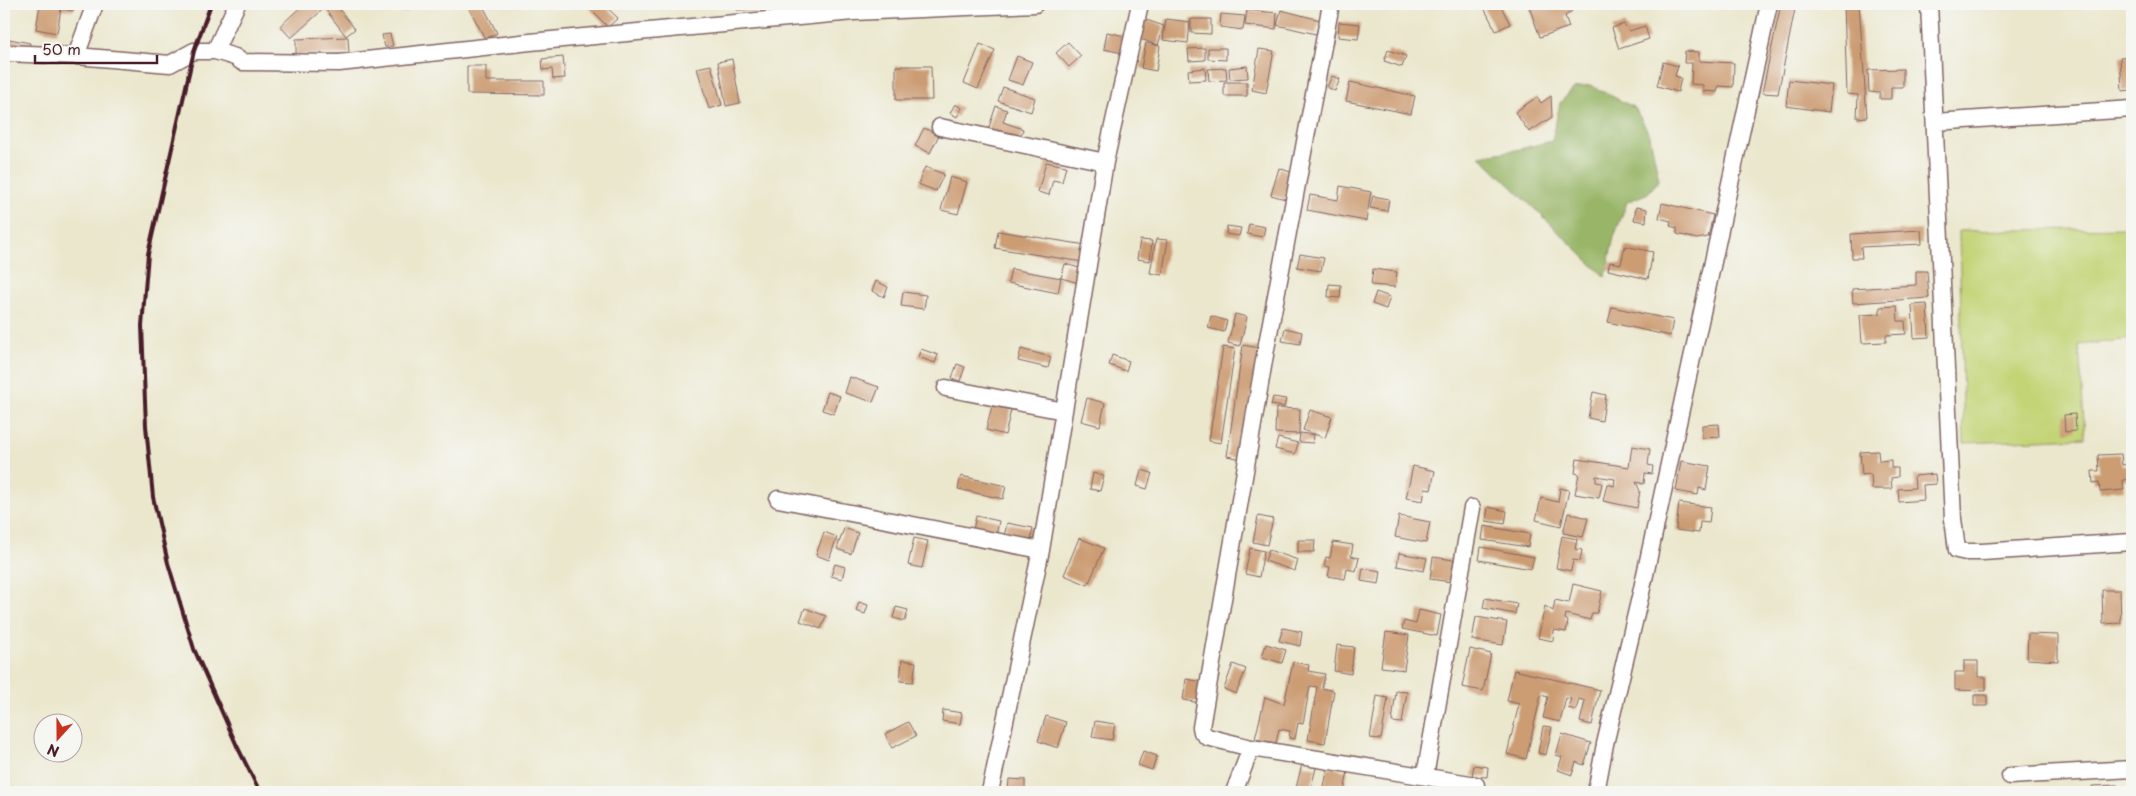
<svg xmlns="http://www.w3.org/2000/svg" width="2136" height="796" font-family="'Playpen Sans',sans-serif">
	<rect width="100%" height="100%" fill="#f6f6f2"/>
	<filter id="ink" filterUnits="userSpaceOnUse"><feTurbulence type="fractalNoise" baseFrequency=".02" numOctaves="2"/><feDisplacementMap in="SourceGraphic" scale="10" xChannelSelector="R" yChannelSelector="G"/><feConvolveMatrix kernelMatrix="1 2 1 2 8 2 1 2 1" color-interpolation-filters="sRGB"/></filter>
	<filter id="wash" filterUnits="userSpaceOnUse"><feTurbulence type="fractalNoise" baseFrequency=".0096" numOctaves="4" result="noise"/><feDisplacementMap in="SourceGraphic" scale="20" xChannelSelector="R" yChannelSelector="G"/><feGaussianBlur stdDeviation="1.12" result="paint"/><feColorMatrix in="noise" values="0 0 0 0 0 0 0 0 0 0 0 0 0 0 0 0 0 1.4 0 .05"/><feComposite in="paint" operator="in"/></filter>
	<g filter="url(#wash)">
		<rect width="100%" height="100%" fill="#ebe7cd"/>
		<path fill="#c2d476" stroke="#867a50" d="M2132 228V339L2079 345 2085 438 1964 443 1959 231Z"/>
		<path fill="#99b667" stroke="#726a49" d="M1590 85 1635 108 1650 136 1659 180 1648 193 1627 202 1614 237 1605 277 1480 156 1516 150 1552 141 1560 103 1574 88Z"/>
		<g id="blocks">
			<path fill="#cc9c73" d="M40 4H75L73 11 61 9 57 33 36 29Z
				M304 4H329L291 38 280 26Z
				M335 4 355 29 346 36 326 10Z
				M390 4H410V9L389 8Z
				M467 4H482L497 33 485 39Z
				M585 4H603L618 18 608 27Z
				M737 4H758V9L737 10Z
				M1482 4H1500L1510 24 1496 31Z
				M1528 4H1569L1572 11 1565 16 1569 27 1540 37Z
				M1781 4H1796L1778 94 1762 93Z
				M1807 4H1836V5L1808 7Z
				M1844 4H1859L1867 117 1857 118 1858 95 1847 94Z
				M1247 10 1277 13 1276 29 1245 25Z
				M1281 10 1320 20 1316 34 1277 25Z
				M1221 14 1245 16 1243 30 1220 27Z
				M1143 19 1164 26 1158 45 1137 38Z
				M1166 19 1190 22 1188 43 1163 40Z
				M1191 19H1211V34L1191 33Z
				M1339 22 1360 24 1358 39 1338 37Z
				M1624 24 1629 31 1645 26 1649 39 1619 49 1612 28Z
				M1107 32 1125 36 1122 53 1104 49Z
				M390 34 393 46 385 47 382 35Z
				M348 37 349 54 296 55V39Z
				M4 38 30 43 28 54 4 50Z
				M1068 42 1081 56 1069 67 1056 53Z
				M1146 43 1160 46 1156 71 1141 68Z
				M980 44 995 50 978 89 964 83Z
				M1205 48V60L1189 61 1188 49Z
				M1208 48H1226V60L1208 59Z
				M1259 49 1274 51 1266 93 1252 90Z
				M1388 50 1406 56 1402 67 1384 61Z
				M1685 51 1699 52V61L1734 63 1733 87 1719 86 1717 92 1703 91V85L1691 84 1692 63H1684Z
				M1017 56 1032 62 1023 85 1008 80Z
				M2132 56V90L2122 91 2120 57Z
				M563 57 565 78 553 79 552 69 543 70 542 59Z
				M732 59 740 103 726 106 718 62Z
				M1663 62 1678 66 1675 76 1681 78 1678 92 1657 86Z
				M711 65 722 105 709 109 697 68Z
				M467 66H486V81H544V95L467 94Z
				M896 66H931L932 100H896Z
				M1247 66 1248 78 1230 79 1229 68Z
				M1205 68 1206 80 1189 81 1188 70Z
				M1226 68 1227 80 1209 81 1208 69Z
				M1903 69V87H1891V99H1880V93L1869 92 1868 70Z
				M1332 76 1340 79 1335 91 1327 87Z
				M1789 80 1832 85 1829 112 1786 106Z
				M1224 82H1247V96H1224Z
				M1350 82 1415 96 1411 114 1346 101Z
				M1003 87 1035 98 1031 112 998 101Z
				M1551 96 1552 117 1529 132 1515 112 1537 97 1541 103Z
				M955 104 962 108 957 117 950 113Z
				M996 106 1007 110 1003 122 1023 129 1019 143 987 133Z
				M924 128 939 135 930 153 915 146Z
				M1046 162 1066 166 1062 182 1053 180 1049 195 1038 192Z
				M925 167 944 174 936 191 918 184Z
				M1279 168 1293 173 1285 199 1271 195Z
				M950 177 967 182 958 214 941 210Z
				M1340 186 1371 192 1366 221 1307 210 1310 195 1338 200Z
				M1373 196 1389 199 1387 211 1370 208Z
				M1662 203 1713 215 1708 237 1697 239 1677 234V228L1670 226 1671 221 1659 218Z
				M1636 207 1647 209 1646 222 1634 220Z
				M1249 224 1265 227 1263 237 1247 234Z
				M1227 226 1241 228 1239 236 1226 234Z
				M1921 230 1922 244 1861 247 1862 258H1852L1851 234Z
				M998 231 1086 245 1083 262 995 248Z
				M1156 239 1168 240 1162 275 1150 273Z
				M1140 240 1152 241 1150 261 1137 259Z
				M1625 246 1653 252 1648 279 1608 270 1610 262 1621 264Z
				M1300 254 1324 258 1321 271 1297 267Z
				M1065 264 1083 269 1079 283 1061 278Z
				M1011 269 1061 278 1058 293 1008 283Z
				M1373 269 1397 272 1395 287 1371 285Z
				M1916 271H1927L1929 298 1853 303 1852 289 1916 285Z
				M876 281 888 287 884 297 872 291Z
				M1329 284 1341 285 1340 298 1328 297Z
				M903 292 926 295 924 309 901 306Z
				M1376 292 1390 297 1386 309 1372 304Z
				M1927 304 1929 337 1914 338 1912 305Z
				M1897 306 1898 321H1905L1906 334 1886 335V342L1862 343 1860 315 1880 314V307Z
				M1612 307 1673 320 1670 336 1608 322Z
				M1235 314 1247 317 1240 346 1228 343Z
				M1211 316 1227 321 1224 332 1208 328Z
				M1285 328 1302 332 1300 344 1282 341Z
				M1243 345 1259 348 1242 459 1227 456Z
				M1223 347 1235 349 1221 443 1209 441Z
				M921 349 938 355 935 363 918 357Z
				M1021 349 1051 357 1048 368 1018 361Z
				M1112 355 1129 361 1126 371 1109 365Z
				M957 364 965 367 960 381 952 378Z
				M850 377 879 387 873 402 845 393Z
				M828 392 840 396 834 414 822 410Z
				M1593 392 1606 395 1602 421 1588 418Z
				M1273 397 1286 399 1284 407 1271 405Z
				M1087 398 1105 403 1100 426 1081 421Z
				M992 406 1011 410 1005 435 986 430Z
				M1276 408 1300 409 1299 434 1275 433Z
				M1310 410 1332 417 1325 438 1303 430Z
				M2075 414 2076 431 2065 432 2064 415Z
				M1719 424 1720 437 1702 438V425Z
				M1300 433 1314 435 1313 443 1299 442Z
				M1278 438 1298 443 1295 454 1275 449Z
				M1632 446 1650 449 1648 465 1653 466 1652 474 1645 473 1644 484 1636 482 1640 491 1637 508 1603 501 1607 484 1614 486 1615 479 1596 476V482L1602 483 1599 498 1575 494 1579 474 1575 473 1577 459 1629 467Z
				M1878 451 1879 461 1891 460V468H1898V477L1891 478 1892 489H1872L1871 474 1862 475 1860 452Z
				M2121 454 2122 465 2129 464 2130 479 2123 480 2124 490 2100 492 2099 482 2093 483 2092 471H2099L2098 455Z
				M1681 461 1710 466 1706 490 1699 488 1698 495 1676 491Z
				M1413 466 1435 471 1431 490 1425 489 1423 501 1406 498Z
				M1141 470 1152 473 1147 489 1137 486Z
				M1093 473 1104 476 1100 491 1090 489Z
				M1935 474 1936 484 1923 485 1924 500 1899 502 1898 489 1915 488 1914 476Z
				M961 476 1006 486 1003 499 958 489Z
				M1560 488 1569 490 1561 526 1536 520 1541 498 1558 502Z
				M1679 503 1711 507 1709 523 1700 522 1699 533 1676 530Z
				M1488 507 1507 511 1505 524 1486 521Z
				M1568 513 1588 518 1583 537 1563 533Z
				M976 516 999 521 996 536 973 530Z
				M1258 516 1273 519 1267 545 1253 542Z
				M1399 516 1430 522 1426 543 1395 537Z
				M1007 523 1033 528 1030 543 1004 537Z
				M1484 526 1530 534 1528 547 1482 540Z
				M844 528 858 533 851 554 837 549Z
				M824 532 837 537 829 560 816 555Z
				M1562 536 1577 539 1575 549 1582 550 1580 561 1573 560 1571 571 1556 568Z
				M914 538 928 541 922 568 908 565Z
				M1079 538 1104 548 1088 585 1064 575Z
				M1298 540H1315L1314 552H1298Z
				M1333 542 1353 545 1351 556 1359 558 1356 571 1347 569 1345 579 1328 576 1330 567 1324 566 1326 557 1330 558Z
				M1481 547 1534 557 1531 569 1479 560Z
				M1250 548 1264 551 1259 577 1245 574Z
				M1269 550 1298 560 1295 571 1265 561Z
				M1399 553 1427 558 1424 571 1397 566Z
				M1433 557 1454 560 1451 582 1430 579Z
				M835 564 845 567 842 579 831 576Z
				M1363 568 1381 571 1379 584 1361 581Z
				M1573 584 1602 591 1597 613H1592L1590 620 1566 614 1565 619 1568 621 1566 632 1554 630 1553 641 1538 638 1545 606 1553 611 1555 600 1569 603Z
				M2102 590H2120L2121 623 2103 624Z
				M1485 598 1517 604 1515 614 1483 608Z
				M859 602 868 605 865 614 856 611Z
				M896 607 908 610 905 621 893 618Z
				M805 608 826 616 821 629 800 621Z
				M1419 610 1441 615 1437 636 1402 629 1404 621 1416 624Z
				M1476 617 1507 622 1503 645 1472 640Z
				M1283 628 1302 632 1300 646 1279 641Z
				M1386 632 1409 635 1404 670 1381 667Z
				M2028 634 2058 635V661L2027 659Z
				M1266 644 1286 650 1282 663 1262 657Z
				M1337 645 1354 647 1351 674 1334 671Z
				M1470 649 1491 654 1483 691 1462 687Z
				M902 660 916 662 913 682 900 681Z
				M1964 661H1978V677H1986V691L1955 690V672H1964Z
				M1293 662 1309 665 1308 671 1325 674 1322 688 1334 691 1325 743 1308 740 1317 687 1310 686 1303 724 1298 723 1295 739 1289 738 1290 731 1279 729 1276 743 1255 739 1265 697 1284 704Z
				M1233 664 1246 669 1236 694 1224 689Z
				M1514 670 1600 690 1592 725 1580 722 1585 701 1579 699 1576 710 1568 708 1571 699 1566 698 1560 722 1543 718 1548 697 1541 695 1526 759 1507 754 1519 704 1507 701Z
				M1186 679 1204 682 1200 703 1183 700Z
				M1396 691 1407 692 1402 723 1392 722Z
				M1974 695H1987V706H1974Z
				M1377 696 1388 698 1381 739 1370 738Z
				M943 710 962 713 960 724 942 721Z
				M1046 716 1066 722 1058 748 1038 741Z
				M1095 721 1115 724 1112 740 1092 737Z
				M908 722 916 736 892 748 885 734Z
				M1543 726 1552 727 1546 755 1538 753Z
				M1562 734 1591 743 1584 765 1576 762 1572 775 1558 770 1562 757 1556 755Z
				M1143 751 1157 756 1152 770 1138 765Z
				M1302 764 1316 768 1310 792H1295Z
				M1474 765 1488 767 1487 777 1472 776Z
				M1328 767 1348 771 1344 792H1323Z
				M1009 779 1025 780V792L1008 791Z
				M2117 785V792H2092V786Z"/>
		</g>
	</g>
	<g filter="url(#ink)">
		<use href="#blocks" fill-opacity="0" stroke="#826564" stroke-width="1"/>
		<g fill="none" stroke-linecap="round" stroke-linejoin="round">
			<defs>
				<path id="minor" d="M1331 4 1266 349 1201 727 1202 732 1207 737 1251 748 1476 785
					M1929 4 1953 519 1957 550 1966 552H1982L2132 542
					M215 51 237 4
					M4 53 76 56 170 64 194 51H215L235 57 242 62 339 63 530 42 853 12 1035 4
					M76 56 95 4
					M1935 122 2132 109
					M940 127 1105 162
					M946 388 1064 411
					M778 499 1041 550
					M1425 776 1472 508
					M2010 776 2132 769
					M990 792 1041 550 1105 162 1140 4
					M1234 792 1251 748
					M1596 792 1605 744 1641 593 1769 4"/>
			</defs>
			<use href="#minor" stroke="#826564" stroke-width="19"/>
			<use href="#minor" stroke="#fff" stroke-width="16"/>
			<path stroke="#4a1f2b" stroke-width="4" d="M211 4 194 51 148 254 142 326 146 426 153 497 168 563 194 649 237 746 260 792"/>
		</g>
	</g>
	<rect width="2136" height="796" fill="none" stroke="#f6f6f2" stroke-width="20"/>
	<g transform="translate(58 738) rotate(201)"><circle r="24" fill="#f6f6f2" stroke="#b1a0a2"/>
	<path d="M0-4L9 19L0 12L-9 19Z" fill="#c8321e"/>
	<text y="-8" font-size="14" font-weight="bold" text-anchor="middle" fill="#4a1f2b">N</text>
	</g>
	<path d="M35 55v8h122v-8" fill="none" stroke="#4a1f2b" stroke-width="2.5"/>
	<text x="42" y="55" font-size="15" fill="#4a1f2b" stroke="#f6f6f2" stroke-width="4" paint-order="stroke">50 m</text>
</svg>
